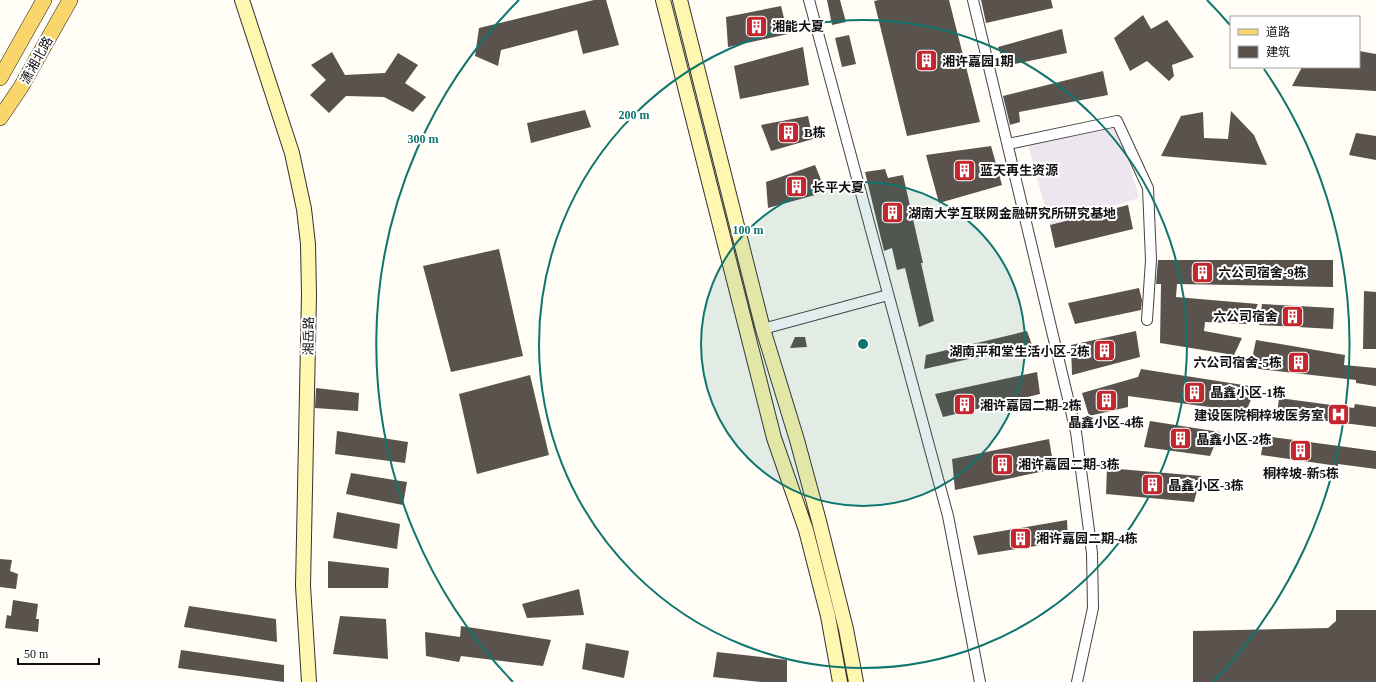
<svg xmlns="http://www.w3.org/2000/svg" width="1376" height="682" font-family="'Times New Roman','Noto Sans SC',serif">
	<rect width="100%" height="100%" fill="#fffdf5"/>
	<path fill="#eee6ef" d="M1117 121 1139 198 1050 225 1027 142Z"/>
	<path fill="#5a524d" d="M594 0H606L619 45 583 54 577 30 501 50 498 66 475 56 479 28Z
		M827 0H840L846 22 832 25Z
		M879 0H949L980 122 907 136 874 1Z
		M981 0H1051L1053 8 986 23Z
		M781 6 788 34 728 47 726 17Z
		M1143 15 1151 29 1167 20 1194 57 1172 65 1174 76 1169 81 1147 61 1130 71 1114 38Z
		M1062 29 1067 53 1005 66 998 47Z
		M849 35 856 64 842 67 835 38Z
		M803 47 809 85 740 99 734 66Z
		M1359 51 1376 54V91L1292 86 1302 67H1359Z
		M332 52 345 75 385 73 398 53 418 65 405 83 426 97 413 112 384 97 346 96 329 113 310 95 326 80 311 65Z
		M1103 71 1108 95 1019 112 1020 122 1010 125 1003 96Z
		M585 110 591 127 531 143 527 123Z
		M1231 111 1254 135 1267 165 1161 156 1181 116 1203 112 1204 138 1228 139Z
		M808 116 813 139 771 151 761 125Z
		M1356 133 1376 136V160L1349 155Z
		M991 146 1002 185 939 203 926 155Z
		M815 165 826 192 768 208 766 182Z
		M885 169 888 178 903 175 923 263H921L934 321 919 327 905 268 897 270 892 248 884 251 865 172Z
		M1128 205 1133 229 1055 248 1050 225Z
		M499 249 523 356 451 372 423 266Z
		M1158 260H1333V287L1177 284 1176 297 1258 304 1249 324 1205 322 1204 331 1242 338 1234 355 1160 343 1161 284H1156Z
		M1139 288 1142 300 1141 310 1075 324 1068 303Z
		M1364 291 1376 292V349H1363Z
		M1262 304 1334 308 1333 329 1259 325Z
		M1027 331 1032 345 924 369 926 355Z
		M1136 331 1140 357 1072 375 1071 345Z
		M795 337H805L807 347 790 348Z
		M1256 340 1345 355 1344 365 1376 368V386L1356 383V380L1250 368Z
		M1141 369 1256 387 1246 412 1128 396V407L1089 416 1082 393 1138 377Z
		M1037 372 1040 394 943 417 935 394Z
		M530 375 549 455 477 474 459 394Z
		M316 388 359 393 358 411 315 408Z
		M1279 398 1354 408 1355 404 1376 407V427L1277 415Z
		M1150 421 1220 432 1210 456 1144 447Z
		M337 431 408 442 405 463 335 454Z
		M1264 436 1376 451V469L1338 464V466L1261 455Z
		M1049 439 1054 469 955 490 952 459Z
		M1107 468 1201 476 1194 502 1106 494Z
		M351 473 407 482 403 505 346 494Z
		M337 512 400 524 397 549 333 538Z
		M1067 520 1068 541 978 555 973 536Z
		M0 559 12 560 10 571 18 574 16 589 0 587Z
		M328 561 389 568 388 588H328Z
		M579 589 584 615 527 618 522 604Z
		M13 600 38 604 36 619H39L38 632 5 628 7 615 11 616Z
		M189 606 276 619 277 642 184 627Z
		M1336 610H1376V682H1193V631L1328 628 1336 621Z
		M340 616 386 619 388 659 333 654Z
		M461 626 551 640 543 666 461 656 459 662 426 656 425 632 460 637Z
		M586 643 629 651 624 678 582 669Z
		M181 650 284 665V682L178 668Z
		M717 652 787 660V682H761L713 677Z"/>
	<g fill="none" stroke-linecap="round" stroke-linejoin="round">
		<defs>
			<path id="street" d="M809 0 948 516 980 682
				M973 0 1076 432 1092 553 1093 608 1077 682
				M1008 144 1117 121 1148 188 1151 260 1147 320
				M763 329 888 295"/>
			<path id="secondary" d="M242 0 292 153 304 209 308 244 309 295 303 586 309 682
				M663 0 774 438 806 530 828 616 840 682
				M680 0 763 329 797 440 819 521 846 629 856 682"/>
			<path id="primary" d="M0 78 44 0
				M0 118 21 87 70 0"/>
		</defs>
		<use href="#street" stroke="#444" stroke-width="12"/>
		<use href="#secondary" stroke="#333" stroke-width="16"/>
		<use href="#primary" stroke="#222" stroke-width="16"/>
		<use href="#street" stroke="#fff" stroke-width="10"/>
		<use href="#secondary" stroke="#fff6b0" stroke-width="14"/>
		<use href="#primary" stroke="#f9d66b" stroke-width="15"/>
	</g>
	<circle cx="863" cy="344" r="162" fill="#0f766e" fill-opacity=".12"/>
	<g fill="none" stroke="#0f766e" stroke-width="2">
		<circle cx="863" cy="344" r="162"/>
		<circle cx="863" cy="344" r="324"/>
		<path d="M513 682A486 486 0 0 1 519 0M1207 0A486 486 0 0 1 1230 25M1264 69A486 486 0 0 1 1213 682"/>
	</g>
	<defs>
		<symbol id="building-square" viewBox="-11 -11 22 22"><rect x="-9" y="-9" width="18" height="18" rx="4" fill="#c4262e" stroke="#fff"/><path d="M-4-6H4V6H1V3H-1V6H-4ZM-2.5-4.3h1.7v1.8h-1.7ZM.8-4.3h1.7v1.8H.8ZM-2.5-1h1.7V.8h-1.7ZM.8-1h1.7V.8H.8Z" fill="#fff"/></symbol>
		<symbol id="hospital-square" viewBox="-11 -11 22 22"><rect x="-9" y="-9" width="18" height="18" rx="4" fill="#c4262e" stroke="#fff"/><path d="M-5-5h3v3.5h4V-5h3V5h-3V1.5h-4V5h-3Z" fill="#fff"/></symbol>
	</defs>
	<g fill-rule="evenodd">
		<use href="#building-square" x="744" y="14" width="25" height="25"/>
		<use href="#building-square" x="914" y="48" width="25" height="25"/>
		<use href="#building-square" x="776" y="120" width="25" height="25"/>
		<use href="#building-square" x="952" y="158" width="25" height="25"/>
		<use href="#building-square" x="784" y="174" width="25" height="25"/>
		<use href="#building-square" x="880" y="200" width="25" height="25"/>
		<use href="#building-square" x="1190" y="260" width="25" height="25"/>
		<use href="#building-square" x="1280" y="304" width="25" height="25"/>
		<use href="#building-square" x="1092" y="338" width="25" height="25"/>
		<use href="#building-square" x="1286" y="350" width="25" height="25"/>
		<use href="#building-square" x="1182" y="380" width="25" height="25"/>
		<use href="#building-square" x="1094" y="388" width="25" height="25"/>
		<use href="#building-square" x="952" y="392" width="25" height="25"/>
		<use href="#hospital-square" x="1326" y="402" width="25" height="25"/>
		<use href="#building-square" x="1168" y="426" width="25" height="25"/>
		<use href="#building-square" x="1288" y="438" width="25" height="25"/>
		<use href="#building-square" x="990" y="452" width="25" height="25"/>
		<use href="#building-square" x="1140" y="472" width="25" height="25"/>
		<use href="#building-square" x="1008" y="526" width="25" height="25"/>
	</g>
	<g text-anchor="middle" stroke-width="4" stroke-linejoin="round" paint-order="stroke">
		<g font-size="13" font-weight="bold" fill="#111" stroke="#fff" text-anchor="start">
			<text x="772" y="31">湘能大夏</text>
			<text x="942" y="66">湘许嘉园1期</text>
			<text x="804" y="137">B栋</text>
			<text x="980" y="175">蓝天再生资源</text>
			<text x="812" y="192">长平大夏</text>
			<text x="908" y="218">湖南大学互联网金融研究所研究基地</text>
			<text x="1218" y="277">六公司宿舍-9栋</text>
			<text x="1278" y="321" text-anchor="end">六公司宿舍</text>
			<text x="1090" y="356" text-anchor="end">湖南平和堂生活小区-2栋</text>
			<text x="1282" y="367" text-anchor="end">六公司宿舍-5栋</text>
			<text x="1210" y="397">晶鑫小区-1栋</text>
			<text x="980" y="410">湘许嘉园二期-2栋</text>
			<text x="1324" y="420" text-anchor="end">建设医院桐梓坡医务室</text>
			<text x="1106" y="427" text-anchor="middle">晶鑫小区-4栋</text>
			<text x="1196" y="444">晶鑫小区-2栋</text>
			<text x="1018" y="469">湘许嘉园二期-3栋</text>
			<text x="1301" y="478" text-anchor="middle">桐梓坡-新5栋</text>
			<text x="1168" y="490">晶鑫小区-3栋</text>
			<text x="1036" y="543">湘许嘉园二期-4栋</text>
		</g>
		<g font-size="13" fill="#111" stroke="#fff">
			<text transform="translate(36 60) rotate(-61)" y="5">潇湘北路</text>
			<text transform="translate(308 336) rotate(-89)" y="5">湘岳路</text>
		</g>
	</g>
	<circle cx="863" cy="344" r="6" fill="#0f766e" stroke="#fff" stroke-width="2"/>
	<g font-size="12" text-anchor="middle" font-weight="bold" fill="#0f766e" stroke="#fff" stroke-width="4" stroke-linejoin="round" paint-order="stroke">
		<text x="634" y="119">200 m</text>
		<text x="423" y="143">300 m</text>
		<text x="748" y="234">100 m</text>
	</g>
	<rect x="1230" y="16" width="130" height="52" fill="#ffffff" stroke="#a0a0a0"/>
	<rect x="1238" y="29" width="20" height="6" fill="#f9d66b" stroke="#a0a0a0"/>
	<text x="1266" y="36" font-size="12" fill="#111111">道路</text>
	<rect x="1238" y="46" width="20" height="12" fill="#5a524d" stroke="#a0a0a0"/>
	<text x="1266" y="56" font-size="12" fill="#111111">建筑</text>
	<path d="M18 658v6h81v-6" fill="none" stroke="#111111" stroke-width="2"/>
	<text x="24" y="658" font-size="12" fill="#111111" stroke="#ffffff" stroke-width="3" paint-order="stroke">50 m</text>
</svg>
